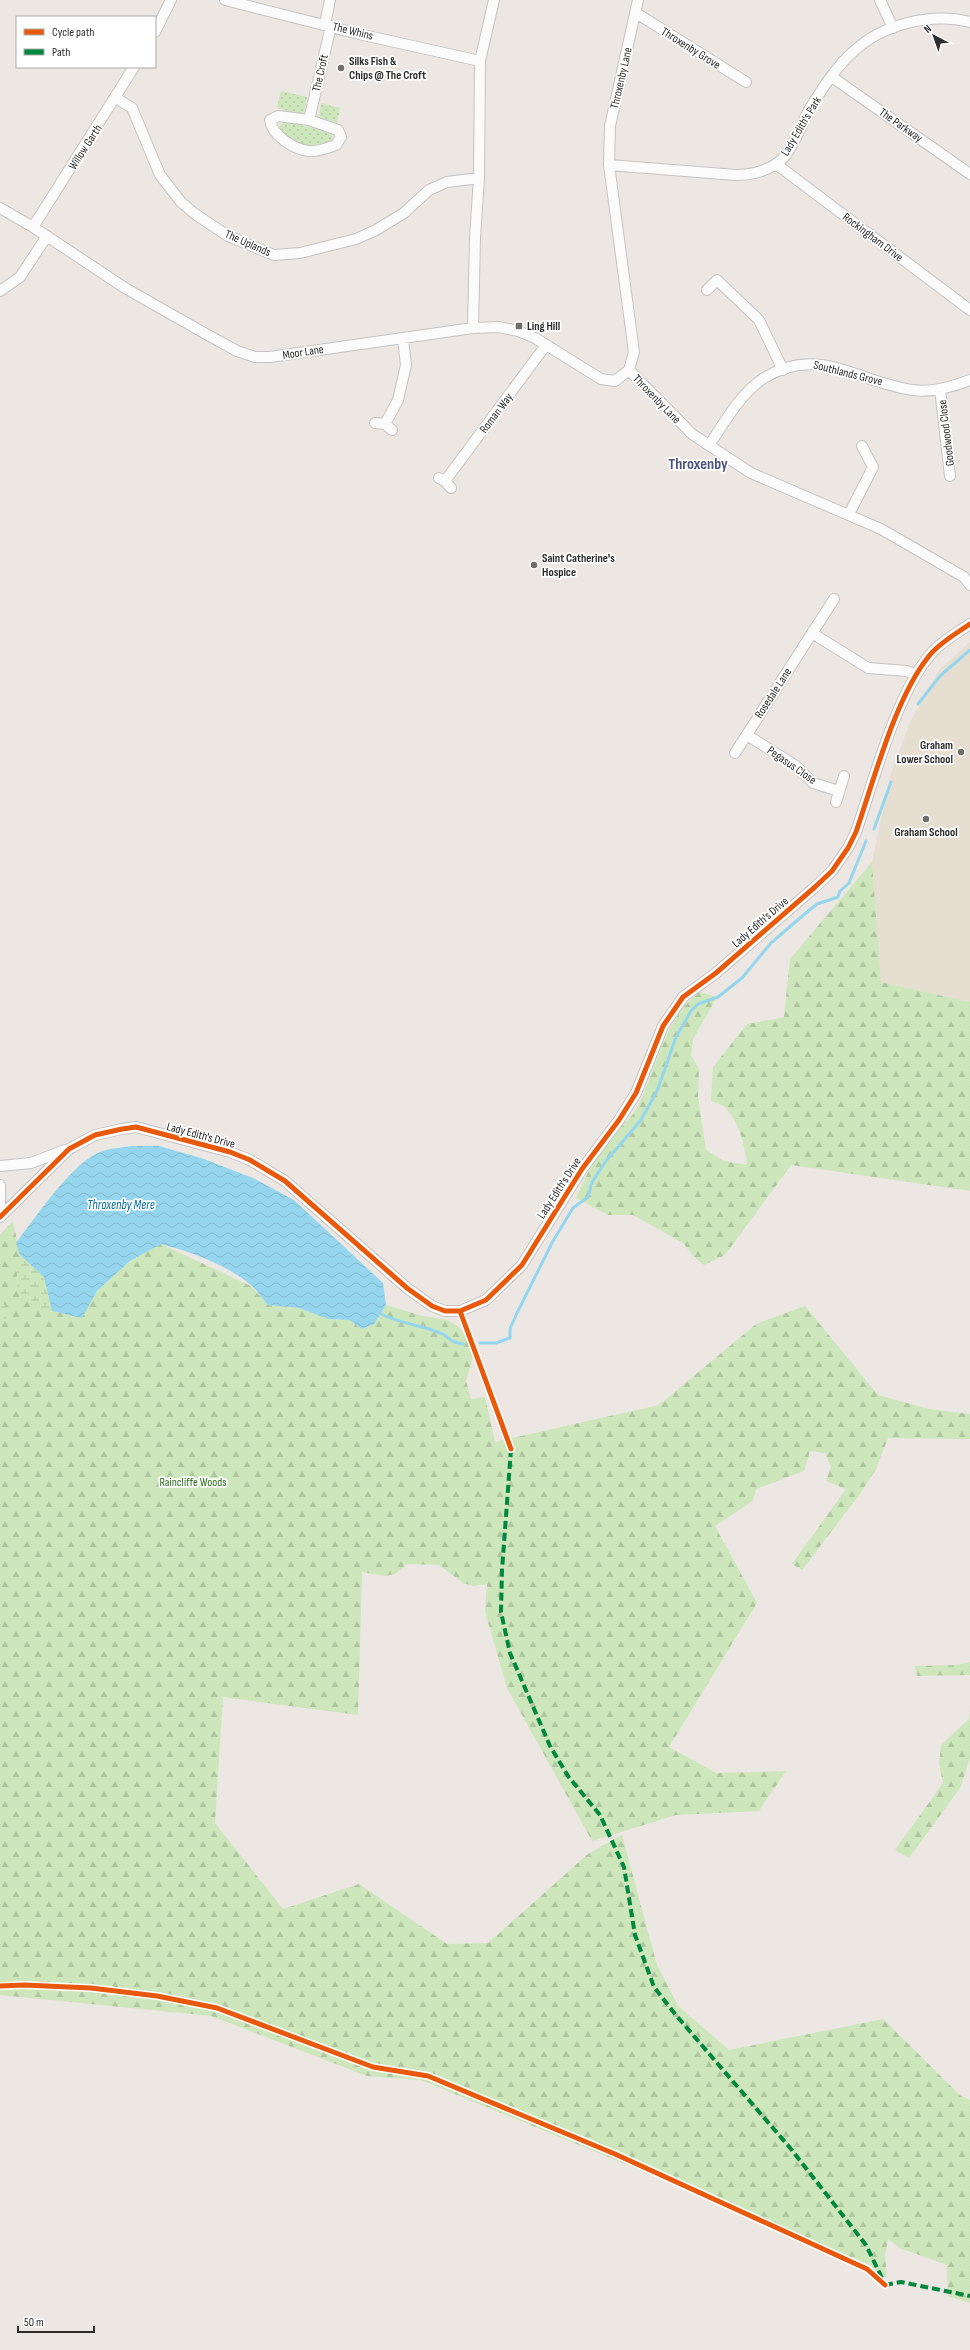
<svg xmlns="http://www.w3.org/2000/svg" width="970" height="2350" font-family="'Sofia Sans Condensed',sans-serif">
	<defs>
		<pattern id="grass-dots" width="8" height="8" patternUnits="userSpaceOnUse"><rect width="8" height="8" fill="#cde6bb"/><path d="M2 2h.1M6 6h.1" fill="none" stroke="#b0c6a1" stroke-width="1.8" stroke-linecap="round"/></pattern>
		<pattern id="forest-firs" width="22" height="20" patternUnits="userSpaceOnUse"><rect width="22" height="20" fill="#cde6bb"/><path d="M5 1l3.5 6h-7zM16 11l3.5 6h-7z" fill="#b0c6a1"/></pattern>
		<pattern id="wetland-marsh" width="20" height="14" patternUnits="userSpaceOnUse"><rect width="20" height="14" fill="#cde6bb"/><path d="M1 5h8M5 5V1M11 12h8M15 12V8" fill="none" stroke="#b0c6a1"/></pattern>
		<pattern id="water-waves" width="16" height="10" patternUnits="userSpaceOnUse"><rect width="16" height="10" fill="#95d6ee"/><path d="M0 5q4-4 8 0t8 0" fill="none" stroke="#81b8cc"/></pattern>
	</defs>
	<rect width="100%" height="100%" fill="#ece7e2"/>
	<path fill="#e6dfd1" d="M970 642V1002L881 982 872 862 890 776 910 722 939 670Z"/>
	<path fill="url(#grass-dots)" d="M281 91 307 97 304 112 301 114 277 108Z
		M321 103 340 108 337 123 319 117Z
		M287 122 330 132 333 140C324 147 297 146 287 139 284 136 281 132 279 129L280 125Z"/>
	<path fill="url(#forest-firs)" d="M872 862 881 982 970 1002V1191L791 1165 725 1255 704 1265 694 1257 683 1243 633 1215H608L576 1198C585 1178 594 1159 607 1142 615 1130 630 1121 637 1108 657 1069 663 1019 700 992L717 997 693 1039 691 1055 699 1069 698 1097 706 1150 724 1161 747 1165C745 1146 740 1125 727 1109 724 1105 716 1103 711 1101L713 1067 747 1024 784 1017 790 959Z
		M13 1221 20 1255 44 1277 52 1311 82 1317 97 1291 130 1261 161 1244 251 1286 268 1305 299 1308 328 1319 350 1320 362 1329 374 1324 386 1305 423 1316 447 1320 459 1327 466 1337 473 1357 466 1381 471 1399 485 1397 495 1442 659 1405 756 1324 805 1306 878 1395 929 1409 970 1414V1439L888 1438 876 1469 860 1494 802 1570 792 1564 846 1489 826 1481 831 1467 825 1453 810 1451 804 1471 756 1489 753 1501 715 1526 757 1603 669 1747 716 1773 786 1771 759 1811 676 1815 592 1841 507 1688 485 1612 487 1584 474 1586 463 1583 439 1565 407 1564 395 1574 385 1576 362 1572 358 1715 223 1697 215 1823 283 1909 359 1884 447 1944 488 1943 588 1854 622 1835 657 1965 678 2006 729 2050 883 2019 961 2096 970 2100V2303L948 2296 947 2265 900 2248 888 2239 885 2255 887 2278 870 2265 421 2080 367 2076 211 2016 0 1995V1234Z
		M970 1662V1675L917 1676 915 1666 957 1665Z
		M970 1709V1759L960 1788 909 1858 895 1850 943 1783 939 1763 941 1745 969 1719Z"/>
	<path fill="url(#wetland-marsh)" d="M20 1255 44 1277 52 1311 39 1309 21 1297 16 1280Z
		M0 1298 14 1318 0 1319Z"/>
	<path fill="url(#water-waves)" d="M131 1146H159L204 1159 255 1179 294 1200 383 1283 386 1305 374 1324 362 1329 350 1320 328 1319 299 1308 268 1305C262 1299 258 1291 252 1286 228 1265 191 1252 161 1244L130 1261 97 1291 82 1318 52 1311 44 1277 20 1255 16 1243C35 1218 72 1163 100 1152 109 1148 121 1148 131 1146Z"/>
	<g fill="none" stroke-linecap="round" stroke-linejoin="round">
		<path stroke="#95d6ee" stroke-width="3" d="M918 704 940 676 970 650
			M874 829 891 782
			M381 1314C399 1323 419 1325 438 1332 450 1336 447 1342 463 1344
			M480 1343H496L510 1338V1329L517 1313 553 1241 573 1208 588 1197 592 1182 606 1161 641 1120 657 1091 676 1037 691 1011 698 1004 718 997 742 978 771 943 807 912 817 904 838 897 840 891 849 883 866 841"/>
		<defs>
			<path id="street" d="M225 0 359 34 480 61
				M880 0 893 28
				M636 13 746 82
				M325 24 330 0
				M155 32 171 0
				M832 77 970 174
				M116 98 132 108 160 175 181 202 195 214 228 236 274 255 300 253 356 239 376 230 404 213 429 190 447 182 479 178
				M309 120 278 116 270 120C272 135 293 149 309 151 318 152 327 148 336 145L341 137 338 130 309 120 331 26
				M776 164 970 310
				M609 165 736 175C753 175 773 170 785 156 797 141 802 121 812 105 824 86 837 66 853 52 882 24 932 12 970 22
				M0 208 33 227 125 288 206 334 237 351 255 357H270L473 328 499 327 518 331 535 338 601 379 615 381 629 370 634 352 609 165 610 126 638 0
				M33 227 134 67
				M707 290 717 280 759 320 783 370
				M0 291 20 277 47 236
				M473 328 475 237 479 178 480 61 494 0
				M629 370 692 434 751 473 881 529 964 577 970 585
				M940 389 950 476
				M375 423 385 424 392 430
				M385 424 398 400 406 365 403 339
				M710 444C725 421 741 393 764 378 819 344 859 383 913 390 932 393 952 387 970 380
				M439 478 445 481 451 488
				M445 481 546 345
				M849 514 873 467 862 446
				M812 633 868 668 907 671 915 675
				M747 735 796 766 813 783 839 791
				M735 753 834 599
				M836 802 844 776
				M0 1166 31 1163 65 1150
				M0 1185V1211
				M0 1217 69 1149 95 1135 122 1129 136 1127 230 1152 250 1160 285 1181 407 1288 432 1306 445 1311H460L486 1300 522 1265 582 1169 619 1120 636 1093 663 1026 683 997 716 973 815 887 832 871 848 848 856 832C874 780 895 698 929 656 939 643 957 633 970 624"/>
		</defs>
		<use href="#street" stroke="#c5c3c3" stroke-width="12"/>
		<use href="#street" stroke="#fcfbfb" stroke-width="10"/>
		<path stroke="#00873e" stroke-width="4" stroke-dasharray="8 4" stroke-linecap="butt" d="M511 1449 502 1570 501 1612 510 1653 550 1746 568 1776 600 1815 624 1867 635 1935 654 1987 675 2014 791 2149 866 2245 883 2280
			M885 2285 901 2282 970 2296"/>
		<defs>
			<path id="cycleway" d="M0 1217 69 1149 95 1135 122 1129 136 1127 230 1152 250 1160 285 1181 407 1288 432 1306 445 1311H460L486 1300 522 1265 582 1169 619 1120 636 1093 663 1026 683 997 716 973 815 887 832 871 848 848 856 832C874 780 895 698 929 656 939 643 957 633 970 624
				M460 1311 511 1449
				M0 1986 24 1985 91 1988 157 1996 217 2008 373 2067 428 2076 615 2154 856 2264 867 2269 885 2285"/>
		</defs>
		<use href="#cycleway" stroke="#fff" stroke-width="8"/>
		<use href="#cycleway" stroke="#e8590c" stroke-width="5"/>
	</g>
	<g fill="#706e6c" stroke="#fff" stroke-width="1.5">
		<circle cx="341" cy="68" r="4"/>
		<rect x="515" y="322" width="8" height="8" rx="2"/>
		<circle cx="534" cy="565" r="4"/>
		<circle cx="961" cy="752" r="4"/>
		<circle cx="926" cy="819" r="4"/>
	</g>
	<g text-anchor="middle" stroke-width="3.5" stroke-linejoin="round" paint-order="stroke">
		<g font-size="12" fill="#2d2d2d" stroke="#fff">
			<text transform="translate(353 31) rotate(14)" y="4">The Whins</text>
			<text transform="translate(691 48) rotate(32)" y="4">Throxenby Grove</text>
			<text transform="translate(320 73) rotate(-77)" y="4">The Croft</text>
			<text transform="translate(621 78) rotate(-77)" y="4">Throxenby Lane</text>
			<text transform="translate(901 125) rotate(35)" y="4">The Parkway</text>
			<text transform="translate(801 126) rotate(-59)" y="4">Lady Edith's Park</text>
			<text transform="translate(85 147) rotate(-57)" y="4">Willow Garth</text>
			<text transform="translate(873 237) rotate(37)" y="4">Rockingham Drive</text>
			<text transform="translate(248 243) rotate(24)" y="4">The Uplands</text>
			<text transform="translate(303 352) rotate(-9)" y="4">Moor Lane</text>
			<text transform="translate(848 373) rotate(14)" y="4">Southlands Grove</text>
			<text transform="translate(657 399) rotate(46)" y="4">Throxenby Lane</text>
			<text transform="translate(496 413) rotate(-53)" y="4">Roman Way</text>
			<text transform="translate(946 433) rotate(-97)" y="4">Goodwood Close</text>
			<text transform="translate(773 693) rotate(-57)" y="4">Rosedale Lane</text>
			<text transform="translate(792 765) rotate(35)" y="4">Pegasus Close</text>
			<text transform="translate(760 922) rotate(-41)" y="4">Lady Edith's Drive</text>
			<text transform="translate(201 1135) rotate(15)" y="4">Lady Edith's Drive</text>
			<text transform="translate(559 1188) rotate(-57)" y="4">Lady Edith's Drive</text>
		</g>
		<g font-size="12" font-weight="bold" fill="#2d2d2d" stroke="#fff" text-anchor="start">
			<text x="349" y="65">Silks Fish &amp;<tspan x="349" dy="14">Chips @ The Croft</tspan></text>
			<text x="527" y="330">Ling Hill</text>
			<text x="542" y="562">Saint Catherine's<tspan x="542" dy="14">Hospice</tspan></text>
			<text x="953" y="749" text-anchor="end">Graham<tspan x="953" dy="14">Lower School</tspan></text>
			<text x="926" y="836" text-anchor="middle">Graham School</text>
		</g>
		<g font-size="12" fill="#2a6e19" stroke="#fff">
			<text x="193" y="1486">Raincliffe Woods</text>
		</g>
		<g font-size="13" font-style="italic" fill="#0a6ea4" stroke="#fff">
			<text x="121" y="1209">Throxenby Mere</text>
		</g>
		<g font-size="16" font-weight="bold" fill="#4b5480" stroke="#fff">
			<text x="698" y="469">Throxenby</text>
		</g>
	</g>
	<rect x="16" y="16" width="140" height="52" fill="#ffffff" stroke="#ababab"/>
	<rect x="24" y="29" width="20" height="6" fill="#e8590c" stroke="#ababab"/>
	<text x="52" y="36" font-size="12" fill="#2d2d2d">Cycle path</text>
	<rect x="24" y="49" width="20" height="6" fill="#00873e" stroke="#ababab"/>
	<text x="52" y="56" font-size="12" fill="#2d2d2d">Path</text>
	<g transform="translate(934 36) rotate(319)" stroke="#ffffff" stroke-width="3" paint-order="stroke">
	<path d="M0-3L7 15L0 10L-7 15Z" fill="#2d2d2d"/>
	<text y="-6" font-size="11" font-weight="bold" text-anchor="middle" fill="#2d2d2d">N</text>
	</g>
	<path d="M18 2326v6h76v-6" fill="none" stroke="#2d2d2d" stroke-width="2"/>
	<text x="24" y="2326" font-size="12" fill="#2d2d2d" stroke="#ffffff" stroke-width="3" paint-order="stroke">50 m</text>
</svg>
